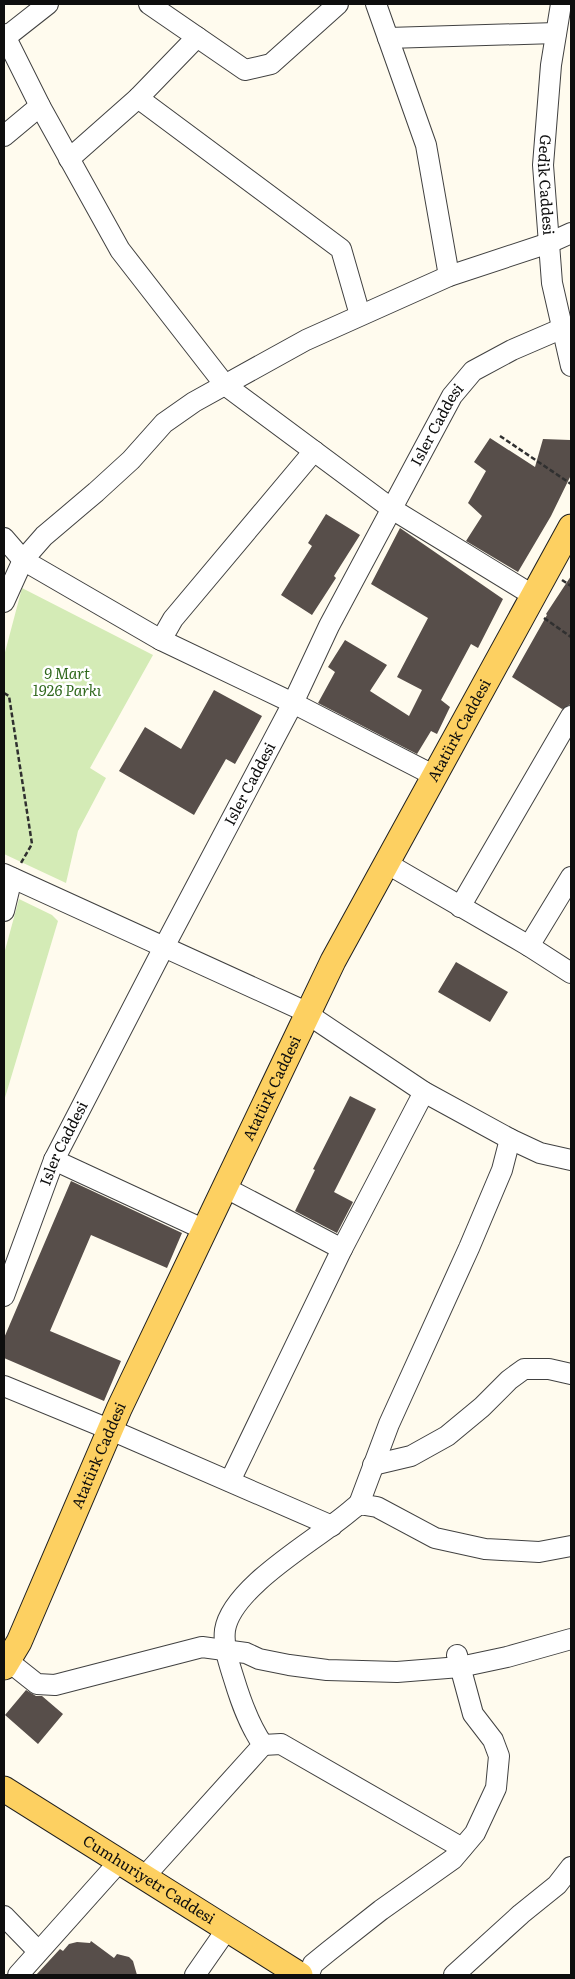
<svg xmlns="http://www.w3.org/2000/svg" width="575" height="1979" font-family="Literata,serif">
	<rect width="100%" height="100%" fill="#fffbee"/>
	<path fill="#d4ebb6" d="M22 588 153 655 90 768 106 778 78 831 66 883 4 854V656Z
		M19 899 52 915 58 921 4 1101V954Z"/>
	<path fill="#574e4a" d="M490 438 535 467 543 439 570 440 571 475 551 516 518 572 466 541 482 516 468 503 486 471 474 462Z
		M326 514 360 535 334 576 336 578 312 615 281 595 312 546 308 543Z
		M400 528 503 599 478 648 471 644 441 700 450 707 437 734 431 731 417 754 318 703 335 672 328 667 345 640 387 665 370 691 409 716 422 690 397 677 428 618 371 584Z
		M571 576V704L562 709 512 677 547 615 546 614Z
		M214 690 262 716 235 764 226 759 194 815 119 771 145 727 181 749Z
		M456 962 508 992 490 1022 438 992Z
		M350 1096 376 1109 334 1192 353 1202 337 1233 295 1211 315 1170 313 1169Z
		M71 1181 182 1233 167 1268 91 1235 50 1331 121 1361 104 1401 4 1358V1338Z
		M26 1690 36 1696H42L63 1714 38 1744 5 1715Z
		M91 1941 114 1958 117 1954 129 1957 133 1961 137 1975H36L60 1949 63 1951 69 1944 77 1942 90 1943Z"/>
	<g fill="none" stroke-linecap="round" stroke-linejoin="round">
		<defs>
			<g id="minor">
				<path d="M149 4 245 70 271 64 338 4"/>
				<path d="M376 4 426 145 449 276"/>
				<path id="s1" d="M561 4 551 65 543 165 552 283 571 366"/>
				<path d="M4 34 40 106 120 250 225 385 392 509 534 596"/>
				<path d="M6 37 48 4"/>
				<path d="M388 38 556 33"/>
				<path d="M138 98 341 249 360 315"/>
				<path d="M4 136 40 106"/>
				<path d="M69 159 138 98 197 37"/>
				<path d="M4 538 23 560 161 640 293 703 435 776"/>
				<path d="M4 602 23 560 44 536 96 492 131 460 164 423 194 402 306 340 449 276 549 243 571 233"/>
				<path d="M161 640 173 619 314 451"/>
				<path d="M386 863 529 946 571 973"/>
				<path d="M4 874 300 1009 424 1092 510 1139 540 1153 571 1160"/>
				<path d="M460 907 571 716"/>
				<path d="M4 911 12 878"/>
				<path d="M529 946 571 877"/>
				<path d="M54 1160 205 1230"/>
				<path d="M224 1187 342 1249"/>
				<path id="s2" d="M4 1296 54 1160 164 947 293 703 329 626 452 396 473 371 512 350 563 328"/>
				<path d="M4 1386 111 1430 332 1526"/>
				<path d="M373 1465 411 1456 447 1436 482 1407 509 1380 524 1369H549L571 1374"/>
				<path d="M230 1481 342 1249 424 1092"/>
				<path d="M359 1504 389 1424 469 1248 502 1170 510 1139"/>
				<path d="M8 1661 37 1684 55 1685 202 1647 246 1653 259 1659 289 1665 327 1670 397 1672 460 1667 507 1657 571 1639"/>
				<path d="M263 1745 281 1744 462 1848"/>
				<path d="M144 1877 263 1745C249 1725 241 1702 234 1679 229 1663 223 1647 225 1630 231 1591 302 1548 332 1525 341 1519 350 1511 359 1504L377 1507 435 1538 485 1549 539 1552 571 1546"/>
				<path d="M4 1916 38 1951"/>
				<path d="M309 1974 313 1964 329 1951 381 1910 453 1859 475 1833 496 1788 499 1756 493 1740 473 1714 457 1655"/>
				<path d="M18 1975 119 1862"/>
				<path d="M195 1975 227 1929"/>
				<path d="M454 1975 521 1914 557 1885 571 1867"/>
			</g>
			<g id="major">
				<path id="s3" d="M4 1667 19 1642 119 1409 333 961 571 527"/>
				<path id="s4" d="M4 1789 300 1975"/>
			</g>
		</defs>
		<use href="#minor" stroke="#414141" stroke-width="22"/>
		<use href="#major" stroke="#1f1f1f" stroke-width="27"/>
		<path stroke="#303030" stroke-width="2.5" stroke-dasharray="5 2.5" stroke-linecap="butt" d="M500 436 571 484
			M562 580 571 586
			M544 618 571 637
			M4 693 9 696 32 844 21 863"/>
		<use href="#minor" stroke="#fff" stroke-width="20"/>
		<use href="#major" stroke="#fdd061" stroke-width="25"/>
	</g>
	<g text-anchor="middle" stroke-width="5" stroke-linejoin="round" paint-order="stroke">
		<g font-size="15" fill="#0e0e0e" stroke="#fff">
			<text dy="5" stroke="none"><textPath href="#s1" startOffset="182">Gedik Caddesi</textPath></text>
			<text dy="5" stroke="none"><textPath href="#s2" startOffset="974">Isler Caddesi</textPath></text>
			<text dy="5" stroke="none"><textPath href="#s3" startOffset="1042">Atatürk Caddesi</textPath></text>
			<text dy="5" stroke="none"><textPath href="#s2" startOffset="569">Isler Caddesi</textPath></text>
			<text dy="5" stroke="none"><textPath href="#s3" startOffset="638">Atatürk Caddesi</textPath></text>
			<text dy="5" stroke="none"><textPath href="#s2" startOffset="164">Isler Caddesi</textPath></text>
			<text dy="5" stroke="none"><textPath href="#s3" startOffset="232">Atatürk Caddesi</textPath></text>
			<text dy="5" stroke="none"><textPath href="#s4" startOffset="171">Cumhuriyetr Caddesi</textPath></text>
		</g>
		<g font-size="15" font-style="italic" fill="#2f681c" stroke="#fff">
			<text x="67" y="679">9 Mart<tspan x="67" dy="17">1926 Parkı</tspan></text>
		</g>
	</g>
	<rect width="575" height="1979" fill="none" stroke="#0e0e0e" stroke-width="10"/>
</svg>
